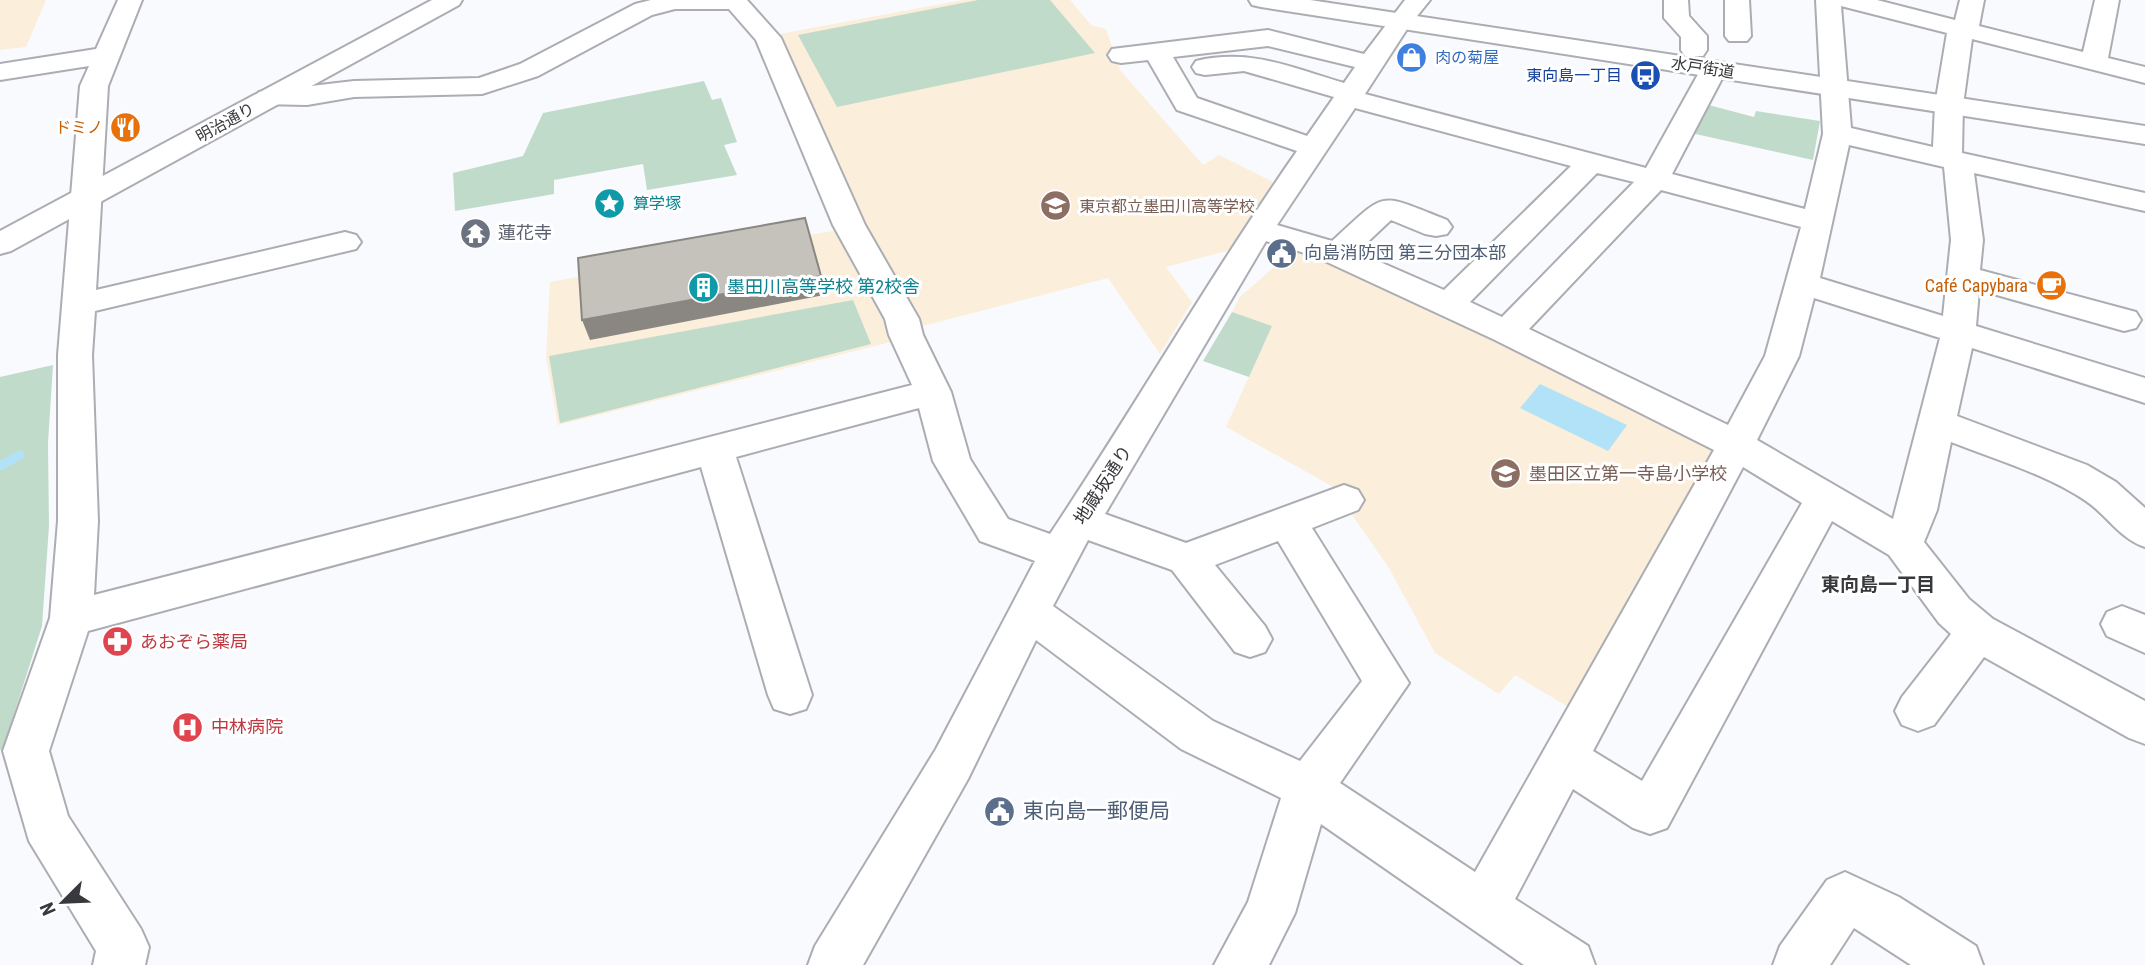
<svg xmlns="http://www.w3.org/2000/svg" width="2145" height="965" font-family="'Roboto Condensed','Noto Sans JP',sans-serif">
	<rect width="100%" height="100%" fill="#f9fafe"/>
	<path fill="#fbeeda" d="M0 0H46L26 47 0 50Z
		M963 0H1070L1091 25 1106 29 1120 70 1203 165 1219 155 1273 182 1230 250 1166 267 1192 302 1160 354 1108 278 888 335 891 342 558 425 546 357 550 282 865 225 844 187 774 35Z
		M1299 245 1707 437 1716 449 1570 708 1515 675 1499 694 1435 653 1389 568 1350 512 1353 498 1226 427 1272 326 1232 312 1240 297Z"/>
	<path fill="#c0dbca" d="M978 0H1050L1095 53 837 107 798 35Z
		M704 81 712 100 721 98 737 142 724 145 737 175 647 190 643 164 554 180V194L455 211 453 173 523 156 543 113Z
		M1705 104 1754 117 1756 111 1820 121 1813 160 1691 133Z
		M853 300 871 344 560 423 549 356Z
		M1232 312 1272 326 1249 377 1203 361Z
		M53 365 48 443 49 526 42 626 3 749 0 750V377Z"/>
	<path fill="#b1e2f8" d="M1540 384 1627 425 1608 451 1520 408Z"/>
	<g fill="none" stroke-linecap="round" stroke-linejoin="round">
		<path stroke="#b1e2f8" stroke-width="9" d="M0 466 20 455"/>
		<defs>
			<path id="minor" d="M118 0H142L108 86 96 290 345 232 356 235 361 242 356 249 95 311 92 355 98 521 94 595 912 385 889 335 885 319 833 225 756 40 729 9H675L652 15 538 76 482 94 354 97 307 105 259 104 255 98 259 92 354 81 479 78 520 64 635 4 651 0H747L781 38 865 225 919 319 923 335 951 392 970 459 1008 519 1050 534C1134 408 1210 276 1297 151L1177 110 1148 60 1121 63 1112 61 1108 55 1112 49 1268 30 1364 54 1405 0H1430L1409 26 1365 94 1646 168 1701 69 1705 63H1723L1727 69 1672 174 1805 209 1823 134 1816 0H1877L1955 20 1960 0H1984L1979 26 2083 52 2095 0H2119L2108 58 2145 67V83L1972 39 1963 105 1962 153 2145 193V211L1974 173 1983 240 1980 270 2136 312 2141 320 2136 328 2124 331 1979 290 1976 326 2145 378V403L1972 348 1957 416 2087 465 2116 482 2145 508V547C2120 539 2107 515 2086 501 2046 474 1996 460 1951 442L1937 510 1924 542 1969 599 1993 619 2145 701V744L2129 738 1984 657 1934 725 1918 731 1902 725 1895 711 1902 697 1951 634 1939 623 1889 555 1832 521 1667 828 1650 834 1633 828 1573 789 1515 899 1588 946 1595 965H1524L1321 824 1295 913 1269 965H1214L1248 902 1281 798 1181 749 1036 640 968 779 863 965H808L815 946 936 749 1035 561 980 541 933 461 919 408 736 457 812 695 806 709 790 714 774 709 768 695 701 467 88 631 49 751 68 816 141 929 149 947 145 965H93L96 951 29 841 3 751 50 618 58 521V355L80 86 89 66 0 80V64L96 49ZM1841 6 1947 33 1935 105 1933 147 1851 128ZM1268 46 1355 67 1344 83C1293 68 1250 48 1196 61L1192 67 1196 73 1205 75 1244 71 1334 97 1307 136 1197 98 1173 57ZM1355 108 1571 166 1444 290 1357 252 1391 220 1425 234 1436 236 1447 234 1452 227 1447 220C1376 192 1388 190 1332 241L1277 225ZM1849 145 1944 167 1951 240 1943 316 1820 278ZM1597 173 1634 182 1502 317 1470 302ZM1661 190 1801 227 1765 356 1728 425 1529 329ZM1266 241 1314 256 1495 340 1714 450 1475 872 1340 783 1409 683 1312 528 1358 510 1364 500 1358 490 1344 485 1186 543 1105 514ZM1814 298 1940 338 1893 519 1757 440 1799 356ZM1743 467 1802 503 1642 781 1593 751ZM1088 540 1172 570 1235 652 1250 657 1265 652 1272 639 1265 626 1215 565 1278 541 1362 681 1300 761 1213 721 1053 606Z
				M1664 0H1688L1689 16 1707 36V50L1703 56H1685L1681 50V37L1664 18Z
				M1725 0H1749L1751 36 1747 41H1729L1725 36Z
				M2122 606 2145 615V653L2107 636 2101 624 2107 612Z
				M1845 872 1899 897 1976 946 1983 965H1911L1854 928 1830 965H1773L1780 946 1827 880Z"/>
			<path id="major" d="M432 0H462L459 5 11 251 0 254V231Z"/>
			<path id="highway" d="M1249 0H1310L2145 126V144L1261 7 1252 5Z"/>
		</defs>
		<use href="#minor" stroke="#abadb3" stroke-width="4"/>
		<use href="#major" stroke="#abadb3" stroke-width="4"/>
		<use href="#highway" stroke="#abadb3" stroke-width="4"/>
		<use href="#minor" fill="#fff" fill-rule="evenodd"/>
		<use href="#major" fill="#fff" fill-rule="evenodd"/>
		<use href="#highway" fill="#fff" fill-rule="evenodd"/>
	</g>
	<path fill="#8a8783" d="M821 276 824 295 590 340 582 320Z"/>
	<path fill="#c5c1bb" stroke="#8a8783" stroke-width="2" d="M805 218 821 276 582 320 578 258Z"/>
	<defs>
		<symbol id="shop-disc" viewBox="-11 -11 22 22"><circle r="9.5" fill="#3f7fe0" stroke="#fff"/><path d="M-5-2.5h2.3a2.7 3.5 0 0 1 5.4 0H5L5.5 6h-11ZM-1.5-2.5h3a1.5 2.3 0 0 0-3 0Z" fill="#fff"/></symbol>
		<symbol id="bus-disc" viewBox="-11 -11 22 22"><circle r="9.5" fill="#1a4fb4" stroke="#fff"/><path d="M-5-6H5V4H4V6H2V4H-2V6H-4V4H-5ZM-3.5-4V0h7V-4ZM-3.5 1.2v1.5H-2V1.2ZM2 1.2v1.5H3.5V1.2Z" fill="#fff"/></symbol>
		<symbol id="restaurant-disc" viewBox="-11 -11 22 22"><circle r="9.5" fill="#e8710a" stroke="#fff"/><path d="M-5-6h1v4h1v-4h1v4h1v-4h1v5L-1.5 .5V6h-2V.5L-5-1ZM5-6V6H3V1.5H1.5Q1.5-4 5-6Z" fill="#fff"/></symbol>
		<symbol id="sight-disc" viewBox="-11 -11 22 22"><circle r="9.5" fill="#0f9aa8" stroke="#fff"/><path d="M0-6L1.8-2.2L6-1.7L2.9 1.2L3.7 5.4L0 3.3L-3.7 5.4L-2.9 1.2L-6-1.7L-1.8-2.2Z" fill="#fff"/></symbol>
		<symbol id="school-disc" viewBox="-11 -11 22 22"><circle r="9.5" fill="#8d6e63" stroke="#fff"/><path d="M0-5L7-2L0 1L-7-2ZM-4 1L0 2.5L4 1V4Q0 6-4 4Z" fill="#fff"/></symbol>
		<symbol id="temple-disc" viewBox="-11 -11 22 22"><circle r="9.5" fill="#6b7280" stroke="#fff"/><path d="M0-6L5-2H3V0L6.5 2.5H4V6H1.5V3h-3V6H-4V2.5H-6.5L-3 0V-2H-5Z" fill="#fff"/></symbol>
		<symbol id="civic-disc" viewBox="-11 -11 22 22"><circle r="9.5" fill="#5c6f8a" stroke="#fff"/><path d="M-.6-6.5H3V-4.5H.6V-3L4-1V1h2V6H-6V1h2V-1L-.6-3ZM-1.2 2.5V6h2.4V2.5Z" fill="#fff"/></symbol>
		<symbol id="cafe-disc" viewBox="-11 -11 22 22"><circle r="9.5" fill="#e8710a" stroke="#fff"/><path d="M-5.5-4.5H6V0H3Q3 3.5 0 3.5H-2.5Q-5.5 3.5-5.5 0ZM3-3.2v2h1.7v-2ZM-6 4.5H4V6H-6Z" fill="#fff"/></symbol>
		<symbol id="building-disc" viewBox="-11 -11 22 22"><circle r="9.5" fill="#0f9aa8" stroke="#fff"/><path d="M-4-6H4V6H1V3H-1V6H-4ZM-2.5-4.3h1.7v1.8h-1.7ZM.8-4.3h1.7v1.8H.8ZM-2.5-1h1.7V.8h-1.7ZM.8-1h1.7V.8H.8Z" fill="#fff"/></symbol>
		<symbol id="pharmacy-disc" viewBox="-11 -11 22 22"><circle r="9.5" fill="#e0444e" stroke="#fff"/><path d="M-2-6h4v4h4v4h-4v4h-4v-4h-4v-4h4Z" fill="#fff"/></symbol>
		<symbol id="hospital-disc" viewBox="-11 -11 22 22"><circle r="9.5" fill="#e0444e" stroke="#fff"/><path d="M-5-5h3v3.5h4V-5h3V5h-3V1.5h-4V5h-3Z" fill="#fff"/></symbol>
	</defs>
	<g fill-rule="evenodd">
		<use href="#shop-disc" x="1394" y="40" width="35" height="35"/>
		<use href="#bus-disc" x="1628" y="58" width="35" height="35"/>
		<use href="#restaurant-disc" x="108" y="110" width="35" height="35"/>
		<use href="#sight-disc" x="592" y="186" width="35" height="35"/>
		<use href="#school-disc" x="1038" y="188" width="35" height="35"/>
		<use href="#temple-disc" x="458" y="216" width="35" height="35"/>
		<use href="#civic-disc" x="1264" y="236" width="35" height="35"/>
		<use href="#cafe-disc" x="2034" y="268" width="35" height="35"/>
		<use href="#building-disc" x="686" y="270" width="35" height="35"/>
		<use href="#school-disc" x="1488" y="456" width="35" height="35"/>
		<use href="#pharmacy-disc" x="100" y="624" width="35" height="35"/>
		<use href="#hospital-disc" x="170" y="710" width="35" height="35"/>
		<use href="#civic-disc" x="982" y="794" width="35" height="35"/>
	</g>
	<g text-anchor="middle" stroke-width="6" stroke-linejoin="round" paint-order="stroke">
		<g font-size="16" fill="#366cbe" stroke="#fff" text-anchor="start">
			<text x="1435" y="63">肉の菊屋</text>
		</g>
		<g font-size="16" fill="#38393c" stroke="#fff">
			<text transform="translate(1703 67) rotate(9)" y="6">水戸街道</text>
			<text transform="translate(225 122) rotate(-29)" y="6">明治通り</text>
		</g>
		<g font-size="16" fill="#164399" stroke="#fff" text-anchor="end">
			<text x="1622" y="81">東向島一丁目</text>
		</g>
		<g font-size="16" fill="#c56008" stroke="#fff" text-anchor="end">
			<text x="103" y="133">ドミノ</text>
		</g>
		<g font-size="16" fill="#0d838f" stroke="#fff" text-anchor="start">
			<text x="633" y="209">算学塚</text>
		</g>
		<g font-size="16" fill="#785e54" stroke="#fff" text-anchor="start">
			<text x="1079" y="212">東京都立墨田川高等学校</text>
		</g>
		<g font-size="18" fill="#5b616d" stroke="#fff" text-anchor="start">
			<text x="498" y="239">蓮花寺</text>
		</g>
		<g font-size="18" fill="#4e5e75" stroke="#fff" text-anchor="start">
			<text x="1304" y="259">向島消防団 第三分団本部</text>
		</g>
		<g font-size="18" fill="#c56008" stroke="#fff" text-anchor="end">
			<text x="2028" y="292">Café Capybara</text>
		</g>
		<g font-size="18" fill="#0d838f" stroke="#fff" text-anchor="start">
			<text x="727" y="293">墨田川高等学校 第2校舎</text>
		</g>
		<g font-size="18" fill="#785e54" stroke="#fff" text-anchor="start">
			<text x="1529" y="480">墨田区立第一寺島小学校</text>
		</g>
		<g font-size="18" fill="#38393c" stroke="#fff">
			<text transform="translate(1103 485) rotate(-57)" y="6">地蔵坂通り</text>
		</g>
		<g font-size="18" fill="#be3a42" stroke="#fff" text-anchor="start">
			<text x="140" y="648">あおぞら薬局</text>
			<text x="211" y="733">中林病院</text>
		</g>
		<g font-size="19" font-weight="bold" fill="#38393c" stroke="#fff">
			<text x="1878" y="591">東向島一丁目</text>
		</g>
		<g font-size="21" fill="#4e5e75" stroke="#fff" text-anchor="start">
			<text x="1023" y="818">東向島一郵便局</text>
		</g>
	</g>
	<g transform="translate(63 902) rotate(246)" stroke="#ffffff" stroke-width="5" paint-order="stroke">
	<path d="M0-5L12 26L0 18L-12 26Z" fill="#38393c"/>
	<text y="-10" font-size="19" font-weight="bold" text-anchor="middle" fill="#38393c">N</text>
	</g>
</svg>
